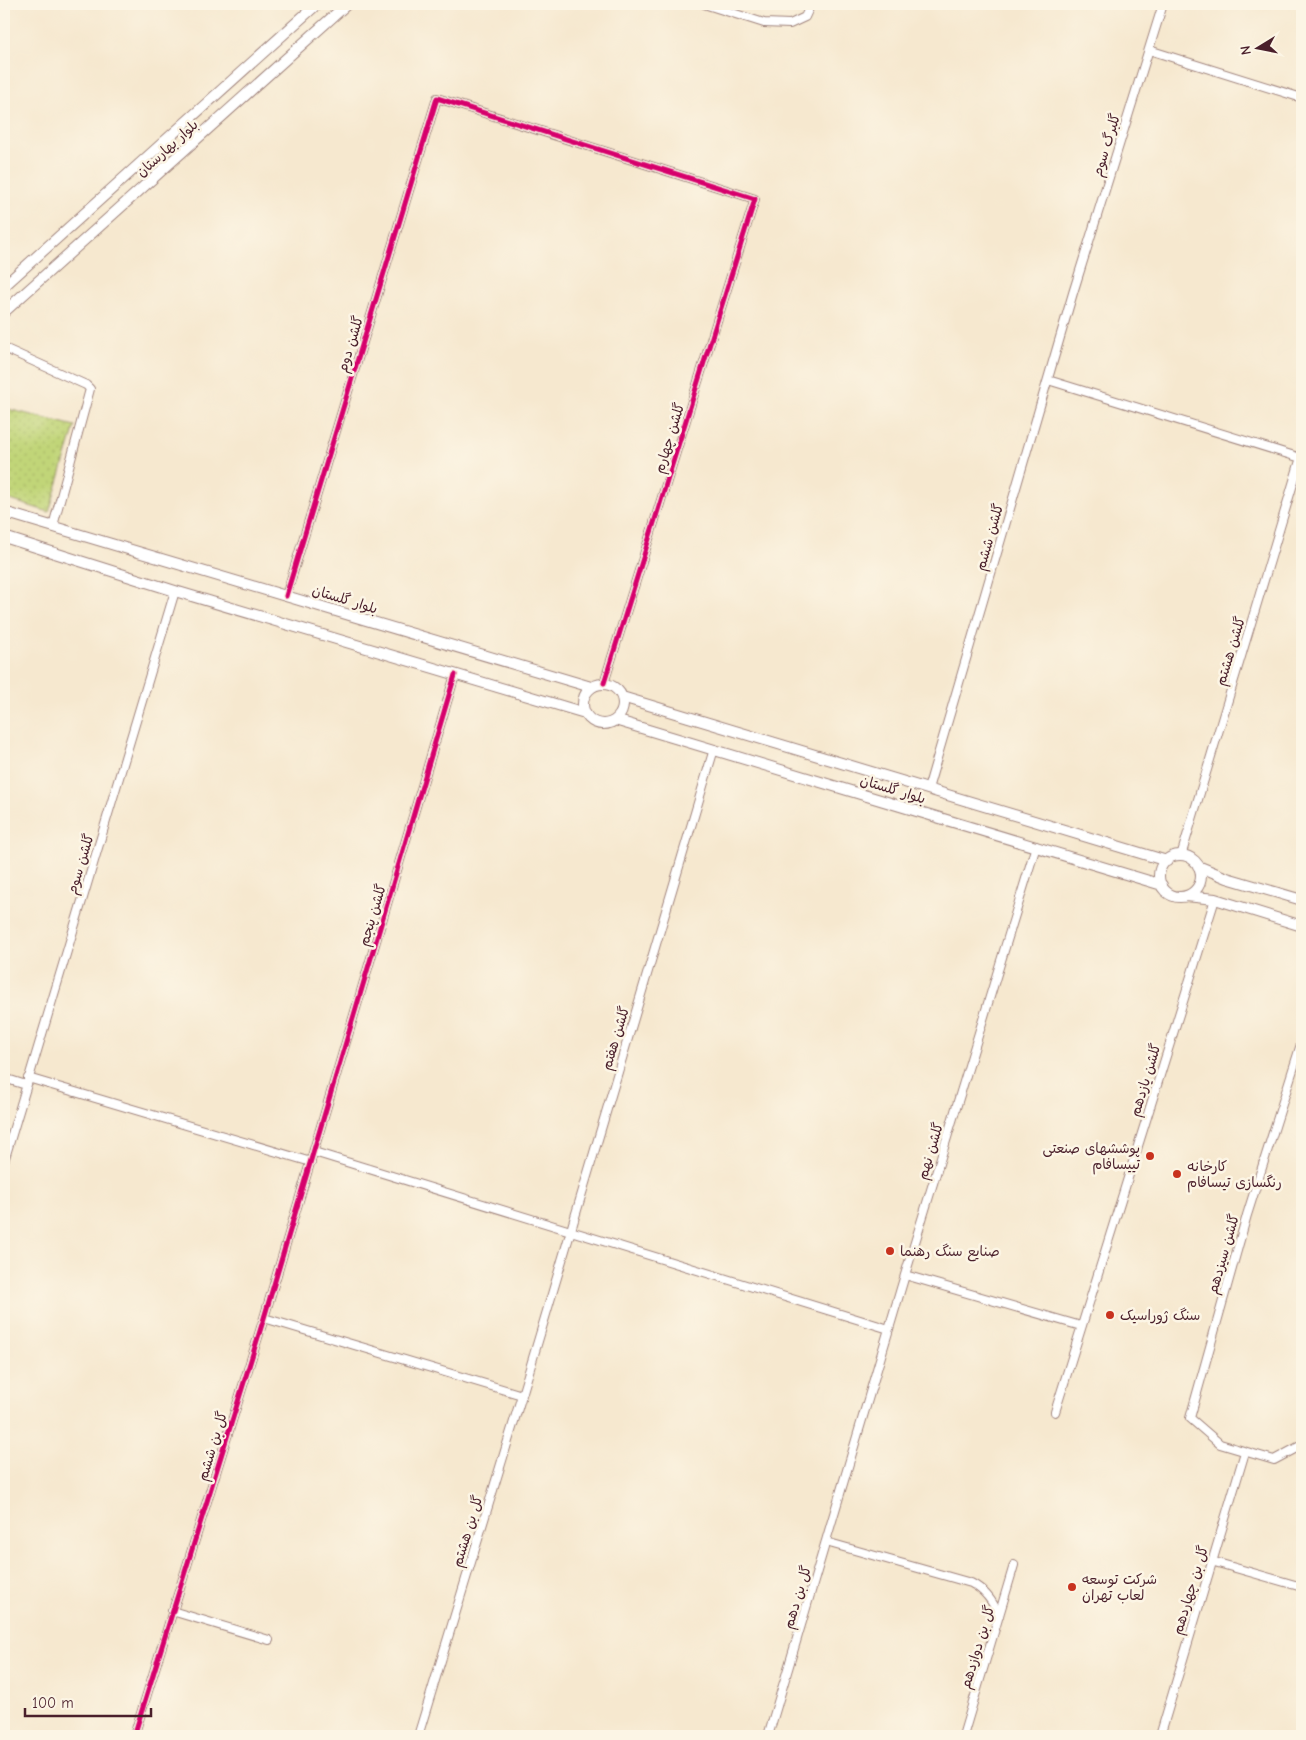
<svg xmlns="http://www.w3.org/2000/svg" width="1306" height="1740" font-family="'Comic Neue','Playpen Sans Arabic',sans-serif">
	<defs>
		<pattern id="grass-dots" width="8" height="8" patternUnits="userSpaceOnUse" patternTransform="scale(1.25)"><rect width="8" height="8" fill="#c1d578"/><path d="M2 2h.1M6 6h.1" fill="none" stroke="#a7b668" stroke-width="1.8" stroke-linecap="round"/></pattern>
	</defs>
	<rect width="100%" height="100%" fill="#fcf5e5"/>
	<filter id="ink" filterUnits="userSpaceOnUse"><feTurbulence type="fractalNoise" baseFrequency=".02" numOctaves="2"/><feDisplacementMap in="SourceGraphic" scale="10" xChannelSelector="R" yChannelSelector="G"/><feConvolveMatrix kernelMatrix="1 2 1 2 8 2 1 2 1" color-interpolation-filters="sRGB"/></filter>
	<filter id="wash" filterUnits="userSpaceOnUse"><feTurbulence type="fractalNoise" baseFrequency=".0096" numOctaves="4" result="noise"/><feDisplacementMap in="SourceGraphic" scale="20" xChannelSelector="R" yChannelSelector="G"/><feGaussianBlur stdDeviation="1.12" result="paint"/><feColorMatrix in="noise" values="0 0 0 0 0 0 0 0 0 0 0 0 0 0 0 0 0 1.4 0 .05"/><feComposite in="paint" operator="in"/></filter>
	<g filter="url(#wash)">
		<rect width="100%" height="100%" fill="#f6e8cf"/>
		<path fill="url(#grass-dots)" stroke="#867a52" d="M4 408 75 426 49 512 4 498Z"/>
	</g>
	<g filter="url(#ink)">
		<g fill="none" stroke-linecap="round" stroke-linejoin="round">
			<defs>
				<path id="street" d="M704 4 764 23 790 24 805 17 811 4
					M1149 50 1302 98
					M4 348 86 385 90 389 53 526
					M1048 380 1301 458
					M286 596 437 98 755 199 604 683
					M928 789 1073 293 1163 4
					M1181 856 1302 454
					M1302 1041 1247 1215 1190 1418 1220 1444 1274 1460 1302 1445
					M4 1078 26 1085
					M28 1078 311 1162
					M314 1152 889 1329
					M4 1161 175 591
					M905 1275 1081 1326
					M264 1318 522 1395
					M1055 1412 1215 899
					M826 1542 971 1583C985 1590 993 1601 999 1616
					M1211 1561 1302 1587
					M172 1611 269 1640
					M134 1736 264 1318 455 675
					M418 1736 522 1395 714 749
					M768 1736 905 1275 1036 846
					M963 1736 1014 1565
					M1160 1736 1245 1452"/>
				<path id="secondary" d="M4 286 317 4
					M4 312 347 4
					M4 512 591 687
					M4 537 175 591 585 713
					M583 704a20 20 0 1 1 40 0a20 20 0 1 1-40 0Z
					M622 697 1167 861
					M615 720 1162 885
					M1159 876a21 21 0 1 1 42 0a21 21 0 1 1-42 0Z
					M1198 866 1227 878 1302 900
					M1186 896 1215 899 1302 926"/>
			</defs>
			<use href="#street" stroke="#a0847d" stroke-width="10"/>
			<use href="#secondary" stroke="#a0847d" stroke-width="12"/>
			<use href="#street" stroke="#fff" stroke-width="8"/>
			<use href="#secondary" stroke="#fff" stroke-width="10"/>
			<defs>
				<path id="cycleway" d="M286 596 437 98 755 199 604 683
					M134 1736 264 1318 455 675"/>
			</defs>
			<use href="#cycleway" stroke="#fcf5e5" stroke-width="8"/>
			<use href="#cycleway" stroke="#d6006c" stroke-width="5"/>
		</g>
	</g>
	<g fill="#c8321e" stroke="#fcf5e5" stroke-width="2">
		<circle cx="1150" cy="1156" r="5"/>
		<circle cx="1177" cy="1174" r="5"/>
		<circle cx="890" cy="1251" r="5"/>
		<circle cx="1110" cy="1315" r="5"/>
		<circle cx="1072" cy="1587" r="5"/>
	</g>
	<g text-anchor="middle" stroke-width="5" stroke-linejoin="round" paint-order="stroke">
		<g font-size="14" fill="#4a1f2b" stroke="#fcf5e5">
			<text transform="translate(1106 145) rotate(-73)" y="5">گلبرگ سوم</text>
			<text transform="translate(167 148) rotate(-42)" y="5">بلوار بهارستان</text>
			<text transform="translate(350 344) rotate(-73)" y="5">گلشن دوم</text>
			<text transform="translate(669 438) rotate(-73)" y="5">گلشن چهارم</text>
			<text transform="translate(989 537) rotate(-74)" y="5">گلشن ششم</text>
			<text transform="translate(345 599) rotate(17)" y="5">بلوار گلستان</text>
			<text transform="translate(1230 651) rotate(-73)" y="5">گلشن هشتم</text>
			<text transform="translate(893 789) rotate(17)" y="5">بلوار گلستان</text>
			<text transform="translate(80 864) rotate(-73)" y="5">گلشن سوم</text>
			<text transform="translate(372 915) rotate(-73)" y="5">گلشن پنجم</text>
			<text transform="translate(615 1038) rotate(-73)" y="5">گلشن هفتم</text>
			<text transform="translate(1145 1080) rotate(-73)" y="5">گلشن یازدهم</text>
			<text transform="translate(930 1151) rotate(-73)" y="5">گلشن نهم</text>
			<text transform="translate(1223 1254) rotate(-74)" y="5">گلشن سیزدهم</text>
			<text transform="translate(212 1446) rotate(-73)" y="5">گل بن ششم</text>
			<text transform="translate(467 1531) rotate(-73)" y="5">گل بن هشتم</text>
			<text transform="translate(1190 1590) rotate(-73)" y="5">گل بن چهاردهم</text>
			<text transform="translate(797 1597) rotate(-73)" y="5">گل بن دهم</text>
			<text transform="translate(977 1647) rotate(-73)" y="5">گل بن دوازدهم</text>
		</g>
		<g font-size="14" fill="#4a1f2b" stroke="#fcf5e5" text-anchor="start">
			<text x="1140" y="1153" text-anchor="end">پوششهای صنعتی<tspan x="1140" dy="16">تییسافام</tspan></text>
			<text x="1187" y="1171">کارخانه<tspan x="1187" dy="16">رنگسازی تیسافام</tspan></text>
			<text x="900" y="1256">صنایع سنگ رهنما</text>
			<text x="1120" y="1320">سنگ ژوراسیک</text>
			<text x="1082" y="1584">شرکت توسعه<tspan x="1082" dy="16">لعاب تهران</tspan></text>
		</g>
	</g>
	<rect width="1306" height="1740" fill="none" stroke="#fcf5e5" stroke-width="20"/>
	<g transform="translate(1258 48) rotate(260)" stroke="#fcf5e5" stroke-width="4" paint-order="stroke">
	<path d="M0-4L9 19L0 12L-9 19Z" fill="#4a1f2b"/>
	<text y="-8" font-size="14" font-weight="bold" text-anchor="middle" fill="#4a1f2b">N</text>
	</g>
	<path d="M25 1708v8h126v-8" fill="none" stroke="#4a1f2b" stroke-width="2.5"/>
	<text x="32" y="1708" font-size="15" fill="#4a1f2b" stroke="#fcf5e5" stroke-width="4" paint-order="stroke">100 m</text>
</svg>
